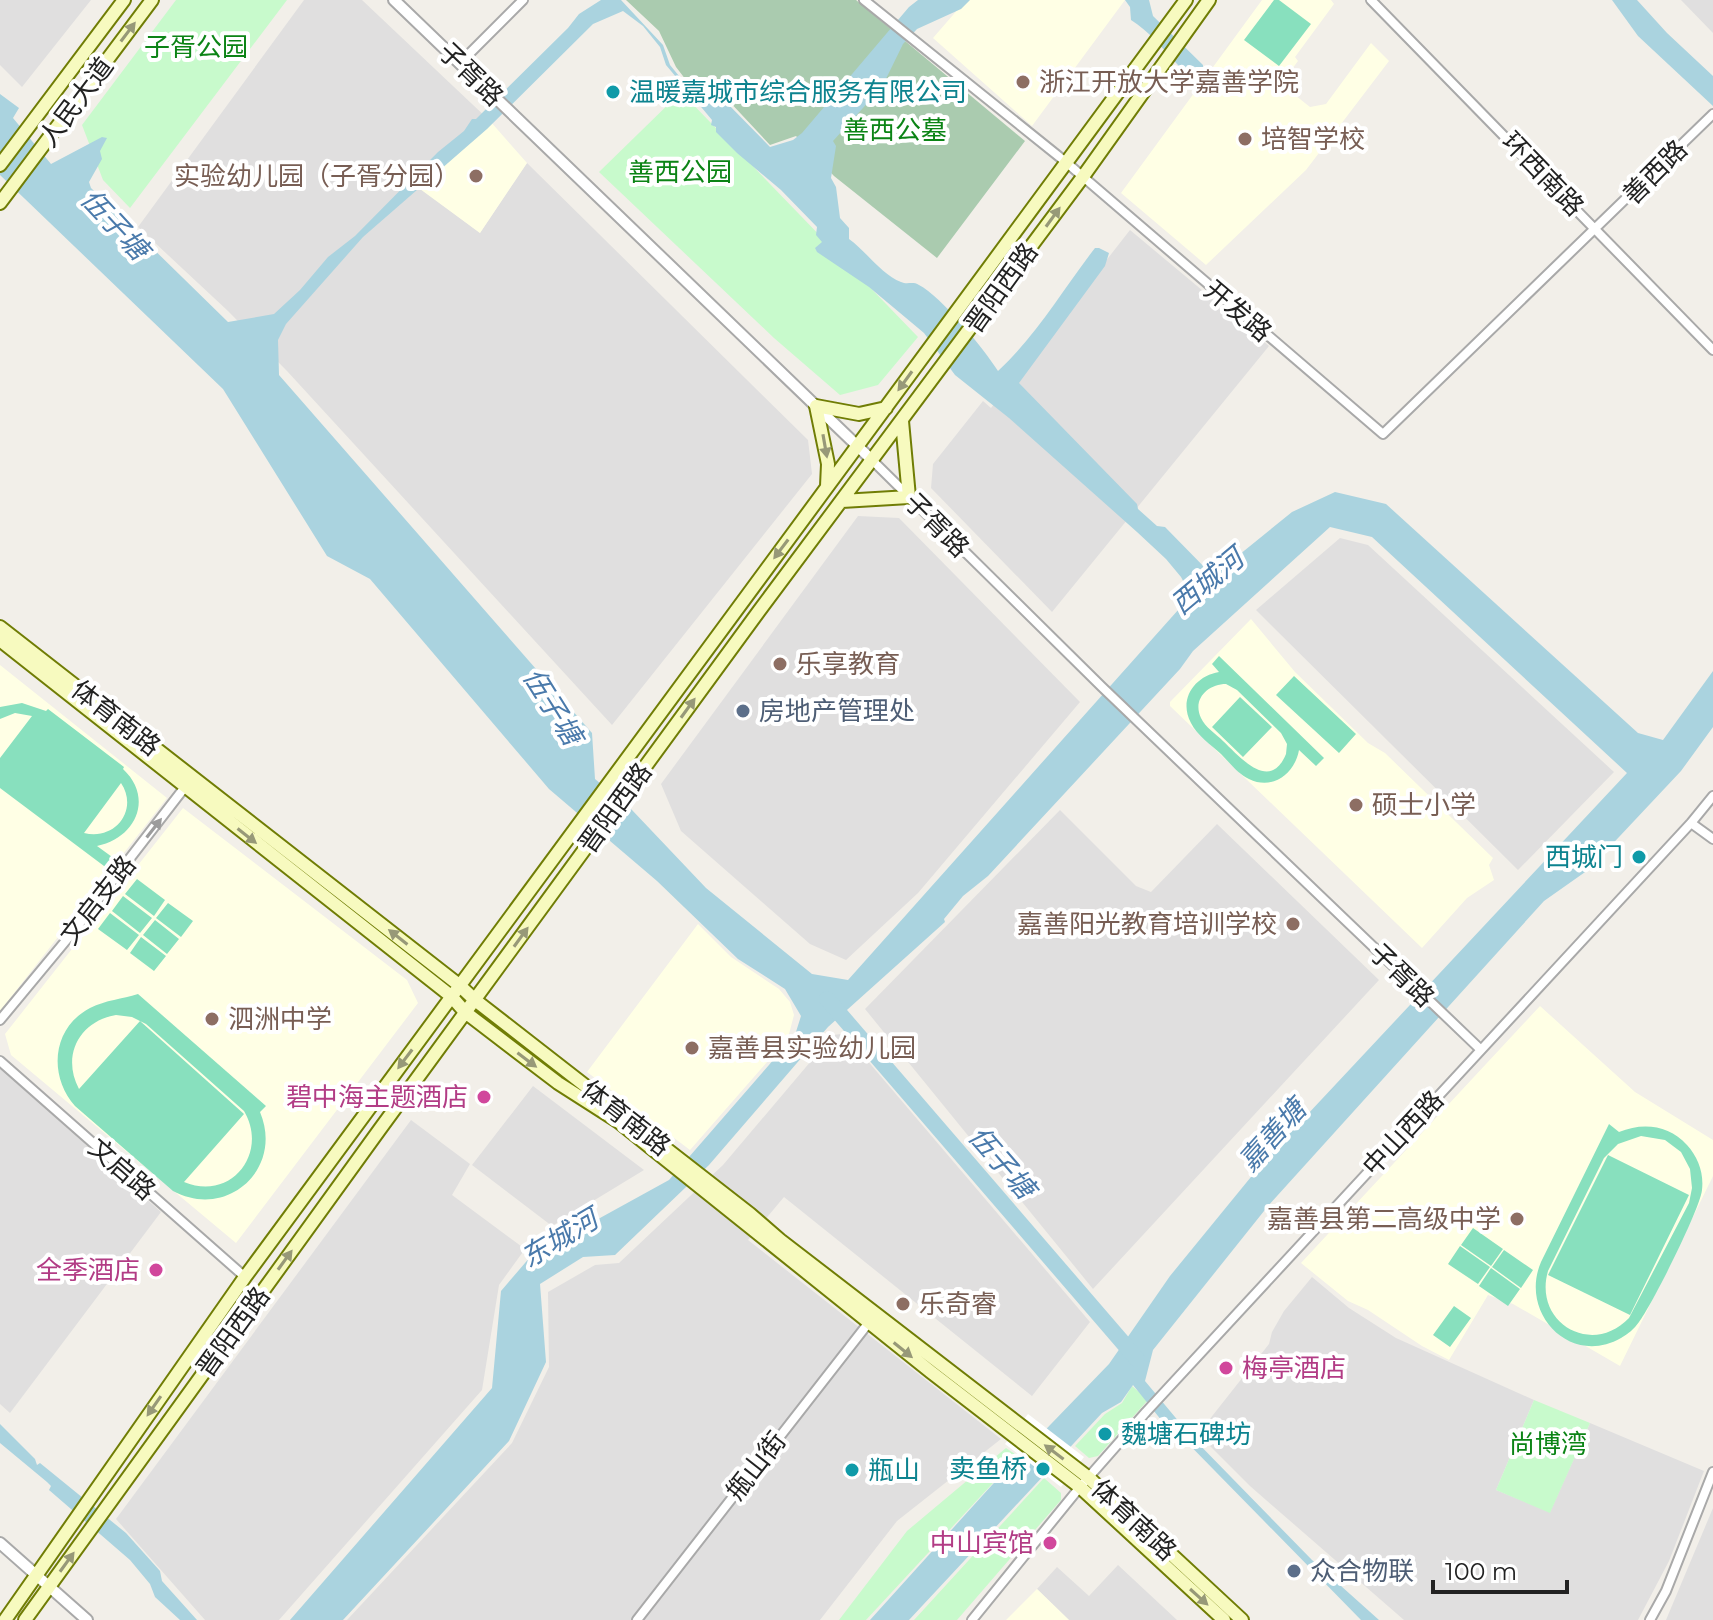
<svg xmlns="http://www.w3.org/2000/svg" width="1713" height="1620" font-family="Montserrat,'Noto Sans SC',sans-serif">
	<rect width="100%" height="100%" fill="#f2efe9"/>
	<path fill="#e0dfdf" d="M0 0H91L22 87 0 65Z
		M304 0H362L490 121 421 189 480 233 527 163 808 440 812 474 612 725 287 371 228 311 138 227Z
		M1681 0H1713V33Z
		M1130 230 1269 346 1052 612 931 488 933 464 983 401 991 408Z
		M858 516 899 518 1080 702 918 893 846 960 810 944 681 831 661 784Z
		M1340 538 1368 545 1614 772 1518 870 1256 610Z
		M1060 810 1136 886 1151 892 1217 824 1379 980 1093 1289 865 1009Z
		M841 1034 849 1039 1090 1322 1032 1396 784 1197 748 1240 1001 1439 897 1521 820 1620H347L512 1443 549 1367 548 1292 595 1265 619 1263 723 1165 833 1035Z
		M0 1068 161 1212 10 1413 0 1404Z
		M533 1086 644 1170 552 1226 472 1165Z
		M411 1120 470 1164 452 1195 525 1249 499 1285 482 1390 279 1620H205L116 1519Z
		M1312 1277 1349 1308 1396 1338 1534 1400 1496 1490 1550 1512 1590 1423 1704 1471 1669 1561 1638 1620H1404L1250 1486 1198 1434 1269 1344 1272 1332 1284 1311Z
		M1713 1508V1620H1666Z
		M1118 1565 1177 1620H1069L1037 1589 1057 1567 1089 1596Z"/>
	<path fill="#ffffe5" d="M966 0H1125L1032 126 933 38Z
		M1262 0H1331L1334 4 1295 57 1298 61 1281 84 1310 107 1326 104 1371 43 1389 61 1306 170 1206 265 1121 193Z
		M490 121 527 163 480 233 420 189Z
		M1251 619 1295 672 1368 743 1385 753 1493 858 1489 865 1494 880 1467 898 1422 948 1170 706V702Z
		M0 665 167 798 0 1011Z
		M183 808 407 980 418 1003 236 1243 11 1055 5 1034Z
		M698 924 731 957 779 989 790 1002 794 1015 789 1034 768 1061 690 1150 587 1072Z
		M1540 1006 1635 1092 1713 1140V1176L1620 1366 1513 1304 1488 1295 1449 1360 1422 1346 1368 1310 1348 1301 1301 1263Z
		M1037 1589 1069 1620H1006Z"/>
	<path fill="#aacbaf" d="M626 0H856L1025 141 937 258 834 176 796 136 770 145 727 99 707 95 686 80 676 67 659 31Z"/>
	<path fill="#c8facc" d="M176 0H287L130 208 103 180 82 125Z
		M681 92 918 337 878 385 840 395 774 338 599 172Z
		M1132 1386 1148 1400 1098 1456 1089 1458 1075 1446 1105 1414 1122 1403Z
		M1534 1400 1590 1423 1550 1513 1496 1490Z
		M1006 1448 1018 1456 866 1620H839L907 1531Z
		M1044 1478 1061 1493V1500L957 1620H914Z"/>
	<path fill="#88e0be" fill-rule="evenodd" d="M1274 0H1279L1311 24 1279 66 1244 40Z
		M1219 656 1324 758 1316 766 1299 750C1295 773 1273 791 1249 779 1238 774 1230 763 1221 754 1211 745 1197 735 1191 723 1178 699 1195 676 1219 672L1212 664ZM1226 684 1237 690 1281 733 1287 744 1286 754C1270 793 1240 757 1223 741 1216 734 1205 727 1201 718 1192 699 1208 684 1226 684Z
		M1294 676 1356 734 1339 753 1276 695Z
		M1240 697 1272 727 1243 757 1212 727Z
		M22 703 46 711 48 709 124 767 123 769C154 798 136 838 97 846L119 862 112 872 0 788V758L32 716 15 713 0 719V707ZM121 783C139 810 115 841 84 833Z
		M137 879 165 900 154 916 125 894Z
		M123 896 152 918 140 933 112 911Z
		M168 903 193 921 181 937 156 918Z
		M110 913 139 935 127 950 98 929Z
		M155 920 179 939 167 954 143 935Z
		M141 937 166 956 154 971 130 953Z
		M138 994 266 1106 260 1112C284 1169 227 1220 173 1191L75 1106C48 1075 52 1028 90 1008 106 1000 122 999 138 994ZM116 1015 132 1017 146 1024 244 1111C269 1153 231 1202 184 1182L244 1114 140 1021 79 1089C61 1055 80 1021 116 1015Z
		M1609 1124 1619 1132C1643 1122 1669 1125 1687 1145 1698 1157 1704 1173 1702 1190 1700 1209 1652 1305 1639 1322 1634 1329 1628 1334 1621 1338 1570 1367 1519 1313 1541 1262ZM1641 1136 1665 1140 1681 1152 1690 1169 1692 1188 1689 1203 1629 1318C1592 1357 1533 1323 1548 1271L1604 1158 1618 1144Z
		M1608 1155 1689 1195 1630 1315 1548 1275Z
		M1473 1228 1503 1249 1491 1266 1461 1245Z
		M1460 1246 1490 1267 1478 1284 1448 1264Z
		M1504 1250 1533 1270 1521 1288 1492 1267Z
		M1491 1268 1520 1289 1508 1306 1479 1286Z
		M1454 1306 1471 1318 1450 1347 1433 1335Z"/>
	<path fill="#aad3df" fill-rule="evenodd" d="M601 0H621L663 45 670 65 688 87 702 97 725 101 770 147 793 140 802 133 909 7 918 0H970L961 9 917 29 903 44 882 87 833 141 836 146 831 178 836 187 840 218 849 228V239C865 250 882 275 901 282 907 285 913 281 919 285 941 296 984 349 998 371 1037 335 1063 289 1095 248H1099L1109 253 1105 266 1019 383 1137 504 1138 509 1157 526 1165 527 1213 576 1292 512 1335 492 1386 504 1638 733 1663 740 1713 671V727L1681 771 1588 870 1544 901 1268 1206 1153 1350 1145 1381 1190 1435 1312 1560 1379 1620H1361L1167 1422 1162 1421 1133 1385 1121 1402 1102 1413 909 1620H870L992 1485 1109 1364 1170 1276 1264 1161 1627 773 1372 537 1330 527 1193 651 1180 669 988 876 963 896 944 919 945 922 828 1027 709 1165 615 1255 583 1257 540 1284 546 1362 509 1441 343 1620H290L492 1388 501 1291 531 1256 669 1180 795 1035 801 1016 785 989 738 959 657 881 549 789 370 579 327 556 223 389 0 175V86V94L19 108 13 118 51 164 102 137 107 138 100 151 102 159 89 182 91 188 228 322 274 314 300 290 328 257 355 236 438 152 464 131 472 119H476L568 28 579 14ZM623 11 643 26 660 47 666 65 712 120 711 125 716 127V132L737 153 781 190 817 227 816 235 822 242 815 248 817 252 869 287 924 333 955 375 1009 418 1137 532 1166 559 1181 577 1189 592 1187 600 848 980 812 974 706 888 632 810 595 779 592 733 279 375 278 340 286 324 363 237 487 129 593 24Z
		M1125 0H1149L1153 16 1203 65V71H1196L1199 78 1195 83C1186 78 1185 72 1178 65 1163 49 1149 31 1131 20L1130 7Z
		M1612 0H1637L1667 33 1713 76V106L1638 36Z
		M0 1424 35 1459 37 1465 40 1463 126 1533 160 1571 162 1581 197 1620H180L155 1597 150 1584 130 1560 49 1490 51 1486 47 1482 0 1443Z"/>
	<path fill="#fff" d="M1028 1414 1084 1457 1061 1487 1005 1444Z"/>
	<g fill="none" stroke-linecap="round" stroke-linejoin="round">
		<path stroke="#aad3df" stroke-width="16" d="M827 999 1137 1359"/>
		<defs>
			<path id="minor" d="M864 0 1067 163 1383 434 1713 114
				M1371 0 1713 350
				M460 63 523 0
				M873 461 1102 687 1480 1049
				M1691 823 1713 839
				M0 1020 73 932 188 783
				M0 1061 245 1277
				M637 1620 870 1321
				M972 1620 1080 1487 1146 1412 1691 823 1713 796
				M1650 1620 1666 1591 1713 1472"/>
			<path id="tertiary" d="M394 0 873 461
				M0 1543 87 1620"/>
			<path id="secondary" d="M0 165 124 0
				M0 203 152 0
				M827 486 828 464 816 406 859 414 886 408
				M842 501 909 497 902 421
				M0 627 459 985 475 1000 750 1214 780 1240 1089 1478 1242 1620
				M0 640 451 996 465 1012 558 1083 619 1122 655 1151 931 1372 1080 1487 1224 1620
				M5 1620 245 1277 1186 0
				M25 1620 380 1129 759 611 1082 178 1209 0"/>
		</defs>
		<use href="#minor" stroke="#a9a9a9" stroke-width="12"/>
		<use href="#tertiary" stroke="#a9a9a9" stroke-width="14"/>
		<use href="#secondary" stroke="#707d05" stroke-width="16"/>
		<use href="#minor" stroke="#fff" stroke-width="8"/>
		<use href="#tertiary" stroke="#fff" stroke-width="10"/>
		<use href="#secondary" stroke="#f7fabf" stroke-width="12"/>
	</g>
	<defs><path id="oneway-solid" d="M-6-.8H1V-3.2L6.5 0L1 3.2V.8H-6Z" transform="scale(2)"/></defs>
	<g fill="#979978">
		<use href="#oneway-solid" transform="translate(128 32) rotate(-53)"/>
		<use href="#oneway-solid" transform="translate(1053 217) rotate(-54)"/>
		<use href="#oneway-solid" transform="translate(905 381) rotate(126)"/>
		<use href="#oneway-solid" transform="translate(825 446) rotate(80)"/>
		<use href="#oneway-solid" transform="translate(781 549) rotate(127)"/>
		<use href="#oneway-solid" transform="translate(688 708) rotate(-54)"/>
		<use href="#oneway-solid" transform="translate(247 836) rotate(38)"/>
		<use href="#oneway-solid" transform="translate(398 937) rotate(-142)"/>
		<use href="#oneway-solid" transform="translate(521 937) rotate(-54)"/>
		<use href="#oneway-solid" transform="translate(405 1059) rotate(127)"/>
		<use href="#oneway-solid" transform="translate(527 1060) rotate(37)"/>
		<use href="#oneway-solid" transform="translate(285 1260) rotate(-54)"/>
		<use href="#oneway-solid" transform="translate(903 1350) rotate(39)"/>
		<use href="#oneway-solid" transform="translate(154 1406) rotate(125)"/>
		<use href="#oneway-solid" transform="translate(1054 1452) rotate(-143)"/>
		<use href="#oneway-solid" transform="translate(67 1562) rotate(-54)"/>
		<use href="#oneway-solid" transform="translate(1199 1597) rotate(42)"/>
	</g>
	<use fill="#9c9c9c" href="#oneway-solid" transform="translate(154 828) rotate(-52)"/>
	<g fill="#8d6e63" stroke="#fff" stroke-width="3">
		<circle cx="1023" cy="82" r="8"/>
		<circle cx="1245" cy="139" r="8"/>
		<circle cx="476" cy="176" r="8"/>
		<circle cx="780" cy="664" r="8"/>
		<circle cx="1356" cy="805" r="8"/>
		<circle cx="1293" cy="924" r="8"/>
		<circle cx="212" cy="1019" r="8"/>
		<circle cx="692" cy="1048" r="8"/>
		<circle cx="1517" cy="1219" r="8"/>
		<circle cx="903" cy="1304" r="8"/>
	</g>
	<g fill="#0f9aa8" stroke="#fff" stroke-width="3">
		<circle cx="613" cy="92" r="8"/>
		<circle cx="1639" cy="857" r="8"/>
		<circle cx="1105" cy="1434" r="8"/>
		<circle cx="1043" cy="1469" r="8"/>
		<circle cx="852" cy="1470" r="8"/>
	</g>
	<g fill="#5c6f8a" stroke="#fff" stroke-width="3">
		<circle cx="743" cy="711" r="8"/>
		<circle cx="1294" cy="1571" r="8"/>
	</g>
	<g fill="#d1479c" stroke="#fff" stroke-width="3">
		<circle cx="484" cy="1097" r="8"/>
		<circle cx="156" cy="1270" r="8"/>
		<circle cx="1226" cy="1368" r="8"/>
		<circle cx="1050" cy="1543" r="8"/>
	</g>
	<g text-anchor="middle" stroke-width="8" stroke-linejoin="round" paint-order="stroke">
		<g font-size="26" fill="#0c8416" stroke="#fff">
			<text x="196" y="56">子胥公园</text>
			<text x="895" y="139">善西公墓</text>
			<text x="680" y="181">善西公园</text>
			<text x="1548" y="1453">尚博湾</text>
		</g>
		<g font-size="26" fill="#222" stroke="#fff">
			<text transform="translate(471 74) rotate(44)" y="9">子胥路</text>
			<text transform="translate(76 102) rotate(-53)" y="9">人民大道</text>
			<text transform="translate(1655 172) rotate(-45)" y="9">善西路</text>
			<text transform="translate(1543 174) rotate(46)" y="9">环西南路</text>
			<text transform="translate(1001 288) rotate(-54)" y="9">晋阳西路</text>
			<text transform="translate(1238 311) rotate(40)" y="9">开发路</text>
			<text transform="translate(937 525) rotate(45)" y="9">子胥路</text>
			<text transform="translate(116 718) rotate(38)" y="9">体育南路</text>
			<text transform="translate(615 808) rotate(-54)" y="9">晋阳西路</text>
			<text transform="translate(98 900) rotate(-52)" y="9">文启支路</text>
			<text transform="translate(1402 975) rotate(44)" y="9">子胥路</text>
			<text transform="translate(626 1118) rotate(38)" y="9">体育南路</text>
			<text transform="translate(1403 1133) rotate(-47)" y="9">中山西路</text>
			<text transform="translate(122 1169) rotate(41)" y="9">文启路</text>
			<text transform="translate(233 1332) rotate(-54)" y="9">晋阳西路</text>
			<text transform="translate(756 1466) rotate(-52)" y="9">甁山街</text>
			<text transform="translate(1134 1520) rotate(43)" y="9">体育南路</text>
		</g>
		<g font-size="26" fill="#785e54" stroke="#fff" text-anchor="start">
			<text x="1039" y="91">浙江开放大学嘉善学院</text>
			<text x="1261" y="148">培智学校</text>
			<text x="460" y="185" text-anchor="end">实验幼儿园（子胥分园）</text>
			<text x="796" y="673">乐享教育</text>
			<text x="1372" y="814">硕士小学</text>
			<text x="1277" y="933" text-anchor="end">嘉善阳光教育培训学校</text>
			<text x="228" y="1028">泗洲中学</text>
			<text x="708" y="1057">嘉善县实验幼儿园</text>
			<text x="1501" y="1228" text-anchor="end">嘉善县第二高级中学</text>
			<text x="919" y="1313">乐奇睿</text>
		</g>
		<g font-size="26" fill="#0d838f" stroke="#fff" text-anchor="start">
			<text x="629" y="101">温暖嘉城市综合服务有限公司</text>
			<text x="1623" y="866" text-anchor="end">西城门</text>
			<text x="1121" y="1443">魏塘石碑坊</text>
			<text x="1027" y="1478" text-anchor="end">卖鱼桥</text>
			<text x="868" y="1479">瓶山</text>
		</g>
		<g font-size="26" fill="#4e5e75" stroke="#fff" text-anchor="start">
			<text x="759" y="720">房地产管理处</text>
			<text x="1310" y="1580">众合物联</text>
		</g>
		<g font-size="26" fill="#b23c85" stroke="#fff" text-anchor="end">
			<text x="468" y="1106">碧中海主题酒店</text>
			<text x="140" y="1279">全季酒店</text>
			<text x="1242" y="1377" text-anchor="start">梅亭酒店</text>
			<text x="1034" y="1552">中山宾馆</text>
		</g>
		<g font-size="28" font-style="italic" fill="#4a7aab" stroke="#fff">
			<text transform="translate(115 224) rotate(47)" y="10">伍子塘</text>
			<text transform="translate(1207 581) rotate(-40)" y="10">西城河</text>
			<text transform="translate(553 706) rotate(58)" y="10">伍子塘</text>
			<text transform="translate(1272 1135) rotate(-48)" y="10">嘉善塘</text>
			<text transform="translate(1002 1162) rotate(49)" y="10">伍子塘</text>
			<text transform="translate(559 1238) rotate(-31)" y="10">东城河</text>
		</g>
	</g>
	<path d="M1433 1580v12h134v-12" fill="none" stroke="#222222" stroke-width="4"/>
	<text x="1445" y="1580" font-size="24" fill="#222222" stroke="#ffffff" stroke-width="6" paint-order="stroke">100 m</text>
</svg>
